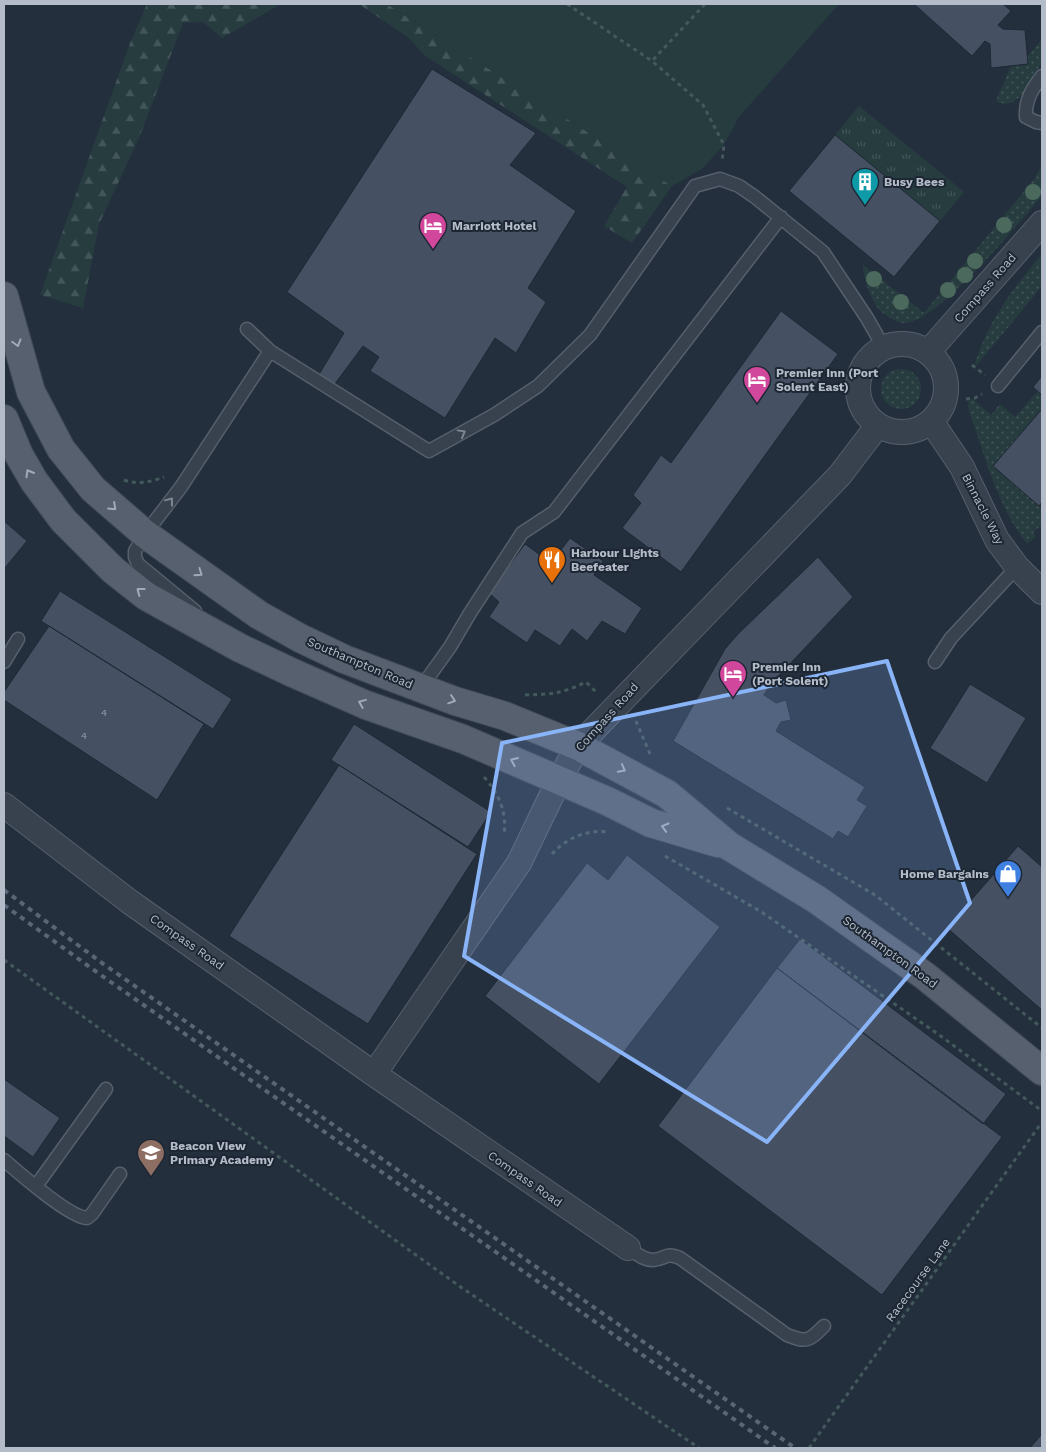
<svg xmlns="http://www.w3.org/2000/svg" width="1046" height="1452" font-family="'Work Sans',sans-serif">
	<defs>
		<pattern id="grass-dots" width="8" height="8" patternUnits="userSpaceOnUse" patternTransform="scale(1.25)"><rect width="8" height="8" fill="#263c3f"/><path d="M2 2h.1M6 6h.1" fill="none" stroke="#435659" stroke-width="1.8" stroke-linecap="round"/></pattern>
		<pattern id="forest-firs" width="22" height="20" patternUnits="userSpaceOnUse" patternTransform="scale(1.25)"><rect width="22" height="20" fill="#263c3f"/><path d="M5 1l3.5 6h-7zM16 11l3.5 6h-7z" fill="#435659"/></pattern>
		<pattern id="park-tufts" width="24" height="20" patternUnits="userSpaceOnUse" patternTransform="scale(1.25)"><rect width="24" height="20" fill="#263c3f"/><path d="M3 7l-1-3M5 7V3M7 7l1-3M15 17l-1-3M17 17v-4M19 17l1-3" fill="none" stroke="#435659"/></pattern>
	</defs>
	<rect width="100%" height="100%" fill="#242f3e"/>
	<path fill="url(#grass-dots)" d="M1042 39V62L1022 95 1013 102 1005 104 997 102V98L1011 66 1028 64V56Z
		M1042 159V196C1019 222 936 325 903 323 896 322 888 317 883 313 872 305 863 278 863 265L924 313 1035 178 1041 166Z
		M1042 254V286L977 365 975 364C987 322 1015 286 1042 254Z
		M881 389a20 20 0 1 1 40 0a20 20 0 1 1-40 0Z
		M1038 391 1042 395V409L993 466 1039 506 1042 511V525L1033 532 1036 537 1027 544C997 506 985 456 969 411L968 400 973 399 991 415 1000 404 1015 417Z"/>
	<path fill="url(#forest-firs)" d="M147 4H281L222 38 203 22 183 23 139 138 99 224 83 308 40 295 130 43Z
		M359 4H387L672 186 632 243 604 226 627 187 424 55 409 38Z"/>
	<path fill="url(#park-tufts)" d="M859 106 964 192 940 221 835 135Z"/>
	<path fill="#263c3f" d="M387 4H839L739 117 724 145 702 169 672 186Z"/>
	<path fill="#455162" stroke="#1f2835" d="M914 4H1003L1011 11 998 25 1003 29 1025 30 1028 64 991 68 990 44 985 41 972 56Z
		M432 69 536 133 510 165 576 211 528 288 546 302 516 353 495 338 445 418 370 371 379 357 363 346 334 385 318 376 344 333 287 292Z
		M835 135 940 221 894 277 789 191Z
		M781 311 838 354 681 572 622 528 641 503 633 495 661 455 671 463Z
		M1042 376V395L1033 387Z
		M1042 409V502L1039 506 993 466Z
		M4 521 27 541 4 569Z
		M570 538 603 561 594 575 642 608 625 634 602 621 587 641 572 629 560 646 535 630 527 643 489 617 499 602 489 593 525 544 551 563Z
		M818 557 853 597 770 685 764 695 776 703 786 700 791 720 781 722 776 731 865 787 857 800 867 806 848 837 838 831 833 839 673 741 725 649 738 634Z
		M60 591 232 699 213 729 41 621Z
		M49 626 204 724 157 800 4 700V692Z
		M970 684 1026 718 987 783 930 748Z
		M354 724 491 812 468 847 331 760Z
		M339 765 477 854 368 1024 229 936Z
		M1018 846 1042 867V1010L947 928Z
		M627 855 720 927 599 1084 485 996 587 863 608 880Z
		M800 939 1006 1094 983 1124 777 968Z
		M777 968 1002 1137 882 1295 658 1126Z
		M4 1079 60 1118 33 1157 4 1136Z
		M1042 1434V1448H1030Z"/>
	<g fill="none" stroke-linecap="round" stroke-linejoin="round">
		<defs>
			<path id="lane" d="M1042 76C1032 89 1025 100 1026 117L1036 122 1042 123
				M247 329 270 351
				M998 386 1042 332
				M195 611 138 564 135 557V551L145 534 181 487 270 351 429 451 494 415 538 386 590 335 695 186 720 179 739 186 755 197 823 252 867 318 884 348
				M4 662 18 639
				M935 662 951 638 1017 567
				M420 689 450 647 470 613 522 533 554 512 781 217
				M4 1160C19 1173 69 1217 87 1218L92 1214 120 1174
				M36 1186 106 1089
				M628 1248C636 1253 643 1260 653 1260 666 1259 665 1252 680 1258L787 1335C807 1343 809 1341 824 1326"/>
			<path id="street" d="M858 388a44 44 0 1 1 88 0a44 44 0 1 1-88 0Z
				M928 352 1042 223
				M931 421 962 467 997 540 1017 567 1042 592
				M4 805 130 902 374 1074 628 1248
				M374 1074 519 863 559 780 578 746 840 475 878 425"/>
			<path id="primary" d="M4 296 31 392 61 449 93 489 145 534 259 615 300 638 344 659 455 701 505 716 578 746 667 794 729 846 816 899 925 976 1042 1071
				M4 419 19 455 34 481 63 520 113 570 146 596 240 648 293 673 366 705 463 739 607 801 651 823 718 843"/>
		</defs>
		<use href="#lane" stroke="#565f6c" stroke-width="15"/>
		<use href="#street" stroke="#565f6c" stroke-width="26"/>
		<use href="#primary" stroke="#414a57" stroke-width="30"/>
		<path stroke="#44595c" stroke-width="3" stroke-dasharray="4 4" stroke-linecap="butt" d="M567 4 652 61
			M705 4 652 61 703 105 724 145 722 161
			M972 365 985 375
			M966 399 975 398 982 394
			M124 480C138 485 150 482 164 477
			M525 695C552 694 561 694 586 682L597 693
			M636 721 650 754
			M484 777C499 794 507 812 504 835
			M727 808 875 895 1042 1028
			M552 854C565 839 587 829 607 832
			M665 856 760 911 938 1034 1042 1111
			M4 960 462 1288 699 1448
			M809 1448 1042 1122"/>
		<use href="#lane" stroke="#38414e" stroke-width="12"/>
		<use href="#street" stroke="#38414e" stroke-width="24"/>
		<use href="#primary" stroke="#56606e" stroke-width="28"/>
		<path stroke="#5a6575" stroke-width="4" stroke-dasharray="5 5" stroke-linecap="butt" d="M4 890 102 963 795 1448
			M4 905 98 973 775 1448"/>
	</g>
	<g fill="#4b6a5d">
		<circle cx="1033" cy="192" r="8"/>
		<circle cx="1004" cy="225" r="8"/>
		<circle cx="975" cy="261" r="8"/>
		<circle cx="965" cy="275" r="8"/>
		<circle cx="874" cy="279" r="8"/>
		<circle cx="948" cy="290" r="8"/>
		<circle cx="901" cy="302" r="8"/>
	</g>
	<defs><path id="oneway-chevron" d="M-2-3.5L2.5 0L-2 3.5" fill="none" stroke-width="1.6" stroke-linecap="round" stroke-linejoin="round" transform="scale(1.25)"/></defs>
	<g stroke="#a1aab7">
		<use href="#oneway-chevron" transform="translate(17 343) rotate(74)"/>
		<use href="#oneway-chevron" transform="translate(29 473) rotate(-120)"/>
		<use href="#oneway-chevron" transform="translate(113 507) rotate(43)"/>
		<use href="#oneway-chevron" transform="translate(199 573) rotate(35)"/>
		<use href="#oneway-chevron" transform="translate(140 591) rotate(-143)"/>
		<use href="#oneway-chevron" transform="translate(452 700) rotate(19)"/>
		<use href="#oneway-chevron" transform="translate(362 703) rotate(-158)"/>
		<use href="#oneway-chevron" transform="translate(514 761) rotate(-157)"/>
		<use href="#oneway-chevron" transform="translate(622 769) rotate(28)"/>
		<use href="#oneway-chevron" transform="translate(665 827) rotate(-164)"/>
	</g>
	<g stroke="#7c8592">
		<use href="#oneway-chevron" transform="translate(462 433) rotate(-29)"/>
		<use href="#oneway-chevron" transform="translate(170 501) rotate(-53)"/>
	</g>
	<path fill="#8ab4f8" fill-opacity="0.2" stroke="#8ab4f8" stroke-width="4" stroke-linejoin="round" d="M887 661 970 903 767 1142 464 956 502 743Z"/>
	<defs>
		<symbol id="building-pin" viewBox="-11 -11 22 30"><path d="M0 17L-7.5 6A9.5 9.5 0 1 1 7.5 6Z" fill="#0f9aa8" stroke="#1d2633"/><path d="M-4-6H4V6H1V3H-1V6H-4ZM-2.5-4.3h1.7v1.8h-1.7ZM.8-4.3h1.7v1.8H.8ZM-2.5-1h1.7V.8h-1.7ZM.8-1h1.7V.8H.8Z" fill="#fff"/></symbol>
		<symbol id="hotel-pin" viewBox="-11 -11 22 30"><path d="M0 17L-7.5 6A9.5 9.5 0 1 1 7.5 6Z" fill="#d1479c" stroke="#1d2633"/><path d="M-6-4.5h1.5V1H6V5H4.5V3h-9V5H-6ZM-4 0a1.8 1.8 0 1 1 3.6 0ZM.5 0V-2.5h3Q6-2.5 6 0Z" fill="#fff"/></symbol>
		<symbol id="restaurant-pin" viewBox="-11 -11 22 30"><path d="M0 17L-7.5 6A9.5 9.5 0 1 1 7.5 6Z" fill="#e8710a" stroke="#1d2633"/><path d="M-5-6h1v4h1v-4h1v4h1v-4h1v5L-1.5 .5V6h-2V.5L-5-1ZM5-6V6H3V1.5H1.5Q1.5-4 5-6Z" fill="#fff"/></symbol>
		<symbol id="shop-pin" viewBox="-11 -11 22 30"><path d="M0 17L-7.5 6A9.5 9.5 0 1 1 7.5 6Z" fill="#3f7fe0" stroke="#1d2633"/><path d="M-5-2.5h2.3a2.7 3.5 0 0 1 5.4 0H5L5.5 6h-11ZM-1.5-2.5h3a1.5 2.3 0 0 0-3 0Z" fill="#fff"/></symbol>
		<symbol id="school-pin" viewBox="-11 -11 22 30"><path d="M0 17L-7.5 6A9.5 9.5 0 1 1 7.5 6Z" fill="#8d6e63" stroke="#1d2633"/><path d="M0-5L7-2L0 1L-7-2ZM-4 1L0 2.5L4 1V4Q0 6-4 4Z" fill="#fff"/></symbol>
	</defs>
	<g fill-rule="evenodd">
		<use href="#building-pin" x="849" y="166" width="32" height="43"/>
		<use href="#hotel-pin" x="417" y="210" width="32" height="43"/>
		<use href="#hotel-pin" x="741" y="364" width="32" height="43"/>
		<use href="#restaurant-pin" x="536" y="544" width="32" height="43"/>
		<use href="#hotel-pin" x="717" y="658" width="32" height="43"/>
		<use href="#shop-pin" x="992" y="858" width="32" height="43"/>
		<use href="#school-pin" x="135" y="1137" width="32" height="43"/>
	</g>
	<g text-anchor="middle" stroke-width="4" stroke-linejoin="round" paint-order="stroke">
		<g font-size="10" fill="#98a1af">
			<text x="104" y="716">4</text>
			<text x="84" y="739">4</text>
		</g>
		<g font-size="12" font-weight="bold" fill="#b4bcc9" stroke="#1d2633" text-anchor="start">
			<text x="884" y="186">Busy Bees</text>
			<text x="452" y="230">Marriott Hotel</text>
			<text x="776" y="377">Premier Inn (Port<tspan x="776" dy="14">Solent East)</tspan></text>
			<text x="571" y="557">Harbour Lights<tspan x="571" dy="14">Beefeater</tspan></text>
			<text x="752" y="671">Premier Inn<tspan x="752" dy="14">(Port Solent)</tspan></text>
			<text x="989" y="878" text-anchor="end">Home Bargains</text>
			<text x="170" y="1150">Beacon View<tspan x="170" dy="14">Primary Academy</tspan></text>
		</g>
		<g font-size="12" fill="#b4bcc9" stroke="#1d2633">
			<text transform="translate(985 288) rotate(-49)" y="4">Compass Road</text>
			<text transform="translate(983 509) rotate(63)" y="4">Binnacle Way</text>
			<text transform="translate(360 663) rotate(23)" y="4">Southampton Road</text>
			<text transform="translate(607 717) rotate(-48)" y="4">Compass Road</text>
			<text transform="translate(187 942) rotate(35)" y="4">Compass Road</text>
			<text transform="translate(890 952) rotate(36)" y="4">Southampton Road</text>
			<text transform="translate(525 1179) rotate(35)" y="4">Compass Road</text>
			<text transform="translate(918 1280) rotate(-54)" y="4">Racecourse Lane</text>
		</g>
	</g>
	<rect width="1046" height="1452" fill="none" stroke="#b4bcc9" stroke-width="10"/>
</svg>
